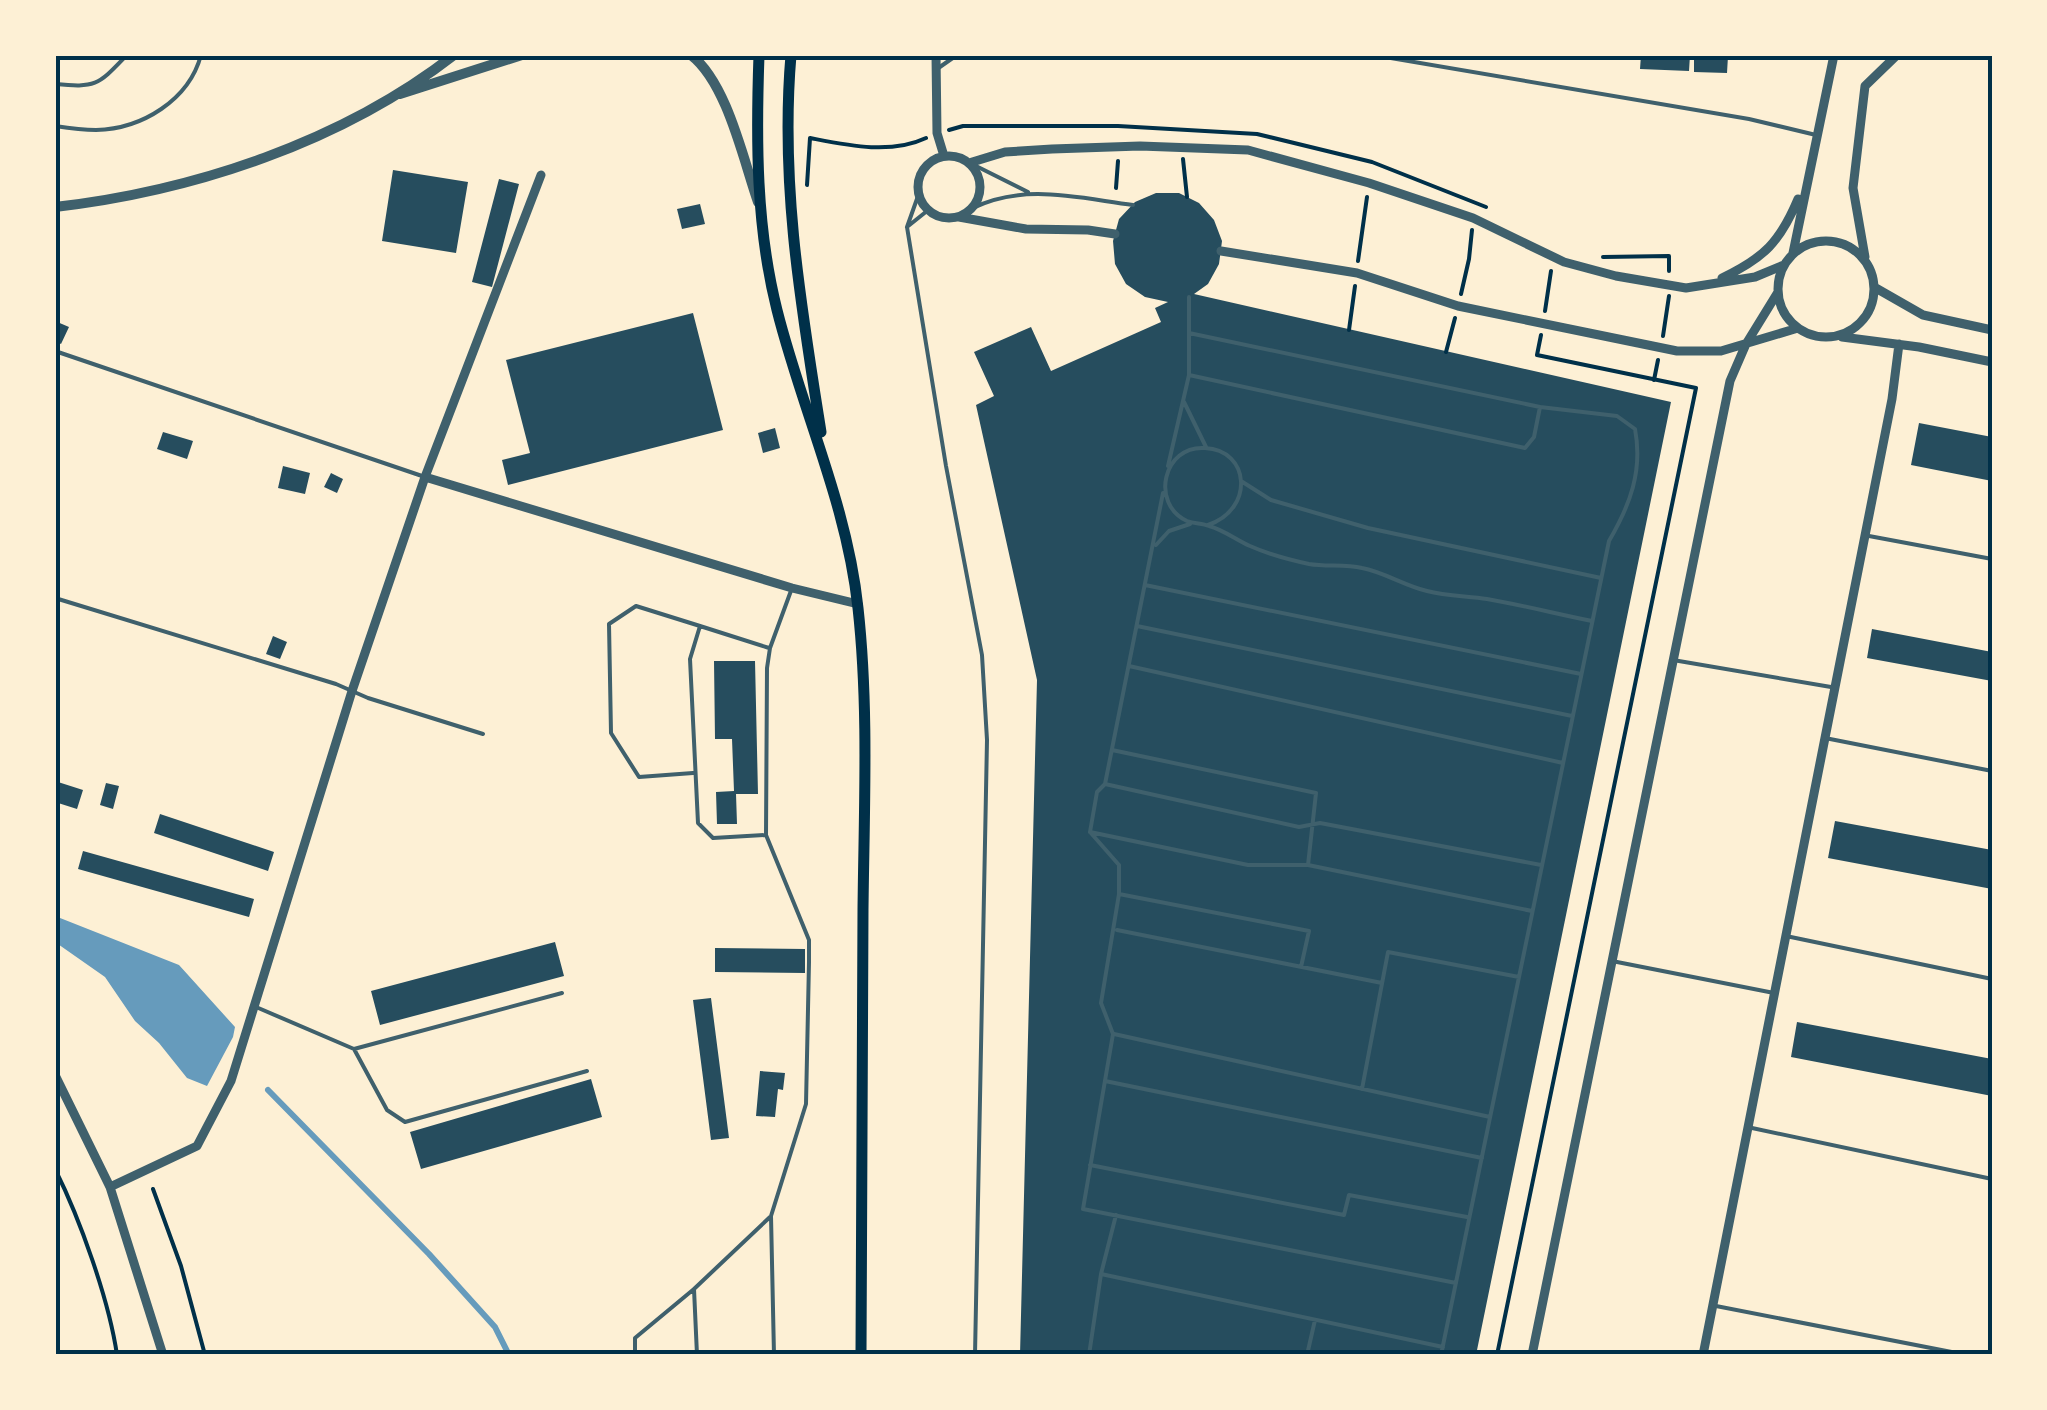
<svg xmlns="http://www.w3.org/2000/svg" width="2047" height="1410" font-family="'PT Sans',sans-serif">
	<rect width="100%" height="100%" fill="#fdf0d5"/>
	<path fill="#669bbc" d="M55 916 179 965 235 1027 233 1037 207 1086 187 1078 159 1043 135 1021 105 977 55 942Z"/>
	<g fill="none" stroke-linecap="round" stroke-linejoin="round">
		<path stroke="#669bbc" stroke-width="6" d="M268 1090 429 1254 495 1327 509 1355"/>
	</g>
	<path fill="#264d5e" d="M1641 55H1690L1689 71 1640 69Z
		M1694 55 1728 56 1727 73 1694 72Z
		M393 170 468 182 456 253 382 241Z
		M499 179 519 184 492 287 472 282Z
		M1156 193H1179L1199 203 1214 220 1222 241 1219 264 1208 284 1194 294 1671 402 1476 1355H1020L1037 680 976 405 994 396 974 352 1031 327 1051 371 1161 322 1155 308 1168 302 1145 297 1126 284 1115 264 1113 241 1119 219 1135 202Z
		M700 204 705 224 682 229 677 209Z
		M693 313 723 430 508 485 502 460 530 453 506 360Z
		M55 321 69 327 61 344 55 341Z
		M1919 423 1992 437V481L1911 465Z
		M775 428 780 448 763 453 758 433Z
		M163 432 193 441 187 459 157 449Z
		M283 466 310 473 305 494 278 488Z
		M331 473 343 479 337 493 324 487Z
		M1872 629 1992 652V681L1867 658Z
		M273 636 287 642 280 659 266 654Z
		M714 661H755L758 794H736L737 824H717L716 792 734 791 732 739H715Z
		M58 782 83 790 77 809 55 802Z
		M106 783 119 786 113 809 100 805Z
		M160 814 274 852 268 871 154 833Z
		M1835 821 1992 850V889L1828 858Z
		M83 851 254 899 249 917 78 869Z
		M555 942 564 976 380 1025 371 991Z
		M715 948 805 949V973L715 972Z
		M711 998 729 1138 711 1140 693 1000Z
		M1797 1022 1992 1059V1096L1791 1057Z
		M760 1071 785 1073 783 1090 778 1089 775 1117 756 1116Z
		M591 1079 602 1117 421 1169 410 1132Z"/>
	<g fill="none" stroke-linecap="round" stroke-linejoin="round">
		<path stroke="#003049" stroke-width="4" d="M949 130 963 126H1118L1257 134 1372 162 1486 207
			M1183 159 1187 197
			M807 185 810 138C846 145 890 155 926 138
			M1116 188 1118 161
			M1603 257 1669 256V271
			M1358 261 1367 197
			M1461 294 1469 259 1472 230
			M1545 311 1551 271
			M1349 330 1355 286
			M1663 336 1669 296
			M1446 352 1455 318
			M1654 380 1658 360
			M55 1169C80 1219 109 1300 117 1355
			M153 1189 181 1266 205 1355
			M1497 1355 1696 388 1537 355 1541 335"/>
		<path stroke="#3f606c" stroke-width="4" d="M1373 55 1749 119 1816 135
			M937 69 957 55
			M55 84C97 88 98 85 127 55
			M55 126C68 128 82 130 96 130 142 129 189 100 201 55
			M974 165 1028 192
			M918 196 907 227 946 466 982 655 987 740 975 1355
			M973 208C1024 183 1078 198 1133 205
			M907 227 927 211
			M55 351 425 477
			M1189 375 1525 448 1534 437 1540 407 1189 333
			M1184 402 1206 447
			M1168 466 1189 375V297
			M1241 481 1271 500 1368 528 1601 578
			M1163 493 1105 784 1097 792 1090 832 1248 865H1308
			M1208 525C1255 509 1250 450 1205 448 1163 445 1150 504 1187 521 1195 524 1202 523 1209 526 1224 530 1236 540 1250 546 1268 554 1290 560 1309 564 1326 567 1345 564 1362 568 1384 572 1405 586 1427 591 1446 596 1467 596 1487 599 1522 605 1557 614 1592 621
			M1869 536 1992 559
			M1156 545 1169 531 1190 524
			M1145 585 1581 674
			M55 598 336 684 368 698 483 734
			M1137 626 1572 716
			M1673 660 1831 687
			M1129 666 1563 763
			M1825 738 1992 771
			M1112 750 1316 793 1308 865 1532 911
			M693 773 639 777 611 733 609 624 636 606 700 626
			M1105 784 1299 827 1320 823 1541 865
			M1090 832 1119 865V894L1101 1003 1113 1034 1083 1209 1456 1283
			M766 835 713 838 698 823 690 659 700 626 769 648
			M1119 894 1309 931 1301 967
			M1117 930 1382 983
			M1786 936 1992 979
			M1612 961 1774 993
			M256 1007 354 1049 562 993
			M1114 1034 1490 1117
			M354 1049 387 1110 405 1122 587 1071
			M1105 1081 1482 1158
			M1362 1089 1388 952 1519 977
			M1752 1128 1992 1179
			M1090 1165 1344 1215 1349 1195 1467 1217
			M1101 1274 1116 1215
			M1716 1306 1967 1355
			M635 1355V1338L694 1289
			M697 1355 694 1289 770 1217
			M774 1355 771 1216 806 1104 809 962V940L766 835 767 668 770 648 792 588
			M1089 1355 1101 1274 1443 1347
			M1307 1355 1315 1320
			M1441 1355 1609 541C1630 505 1643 471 1635 429L1617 416 1540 407"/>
		<path stroke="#3f606c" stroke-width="9" d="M936 55 937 133 944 156
			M918 187a31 31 0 1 1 62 0a31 31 0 1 1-62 0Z
			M969 163 1005 152 1052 149 1140 146 1248 150 1369 183 1473 218 1564 262 1616 276 1686 288 1755 277 1784 265
			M959 217 1026 229 1088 230 1115 234
			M1778 289a48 48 0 1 1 96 0a48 48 0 1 1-96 0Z
			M1221 251 1357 273 1458 306 1677 351H1721L1798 328
			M1793 253 1834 55
			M1865 257 1853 188 1865 86 1897 55
			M1722 278C1764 258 1780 242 1798 199
			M1874 287 1923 315 1992 330
			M1842 337 1919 347 1992 362
			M425 477 792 588 858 604
			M55 1075 110 1187 163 1355
			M110 1187 197 1146 231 1081 352 691 425 477 541 175
			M1532 1355 1730 381 1746 344 1778 292
			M1703 1355 1892 399 1899 344"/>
		<path stroke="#3f606c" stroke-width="10" d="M691 55C727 83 743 159 758 202
			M400 94 522 55
			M55 207C194 191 342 142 454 55"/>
		<path stroke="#003049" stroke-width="11" d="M759 55C756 140 756 227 777 310 802 410 847 504 858 608 869 708 864 810 863 910 862 1058 862 1207 861 1355
			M791 55C780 183 801 306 821 432"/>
	</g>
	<rect width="2047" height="1410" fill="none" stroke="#fdf0d5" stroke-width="115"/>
	<rect x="58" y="58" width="1932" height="1294" fill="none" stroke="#003049" stroke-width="4"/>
</svg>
